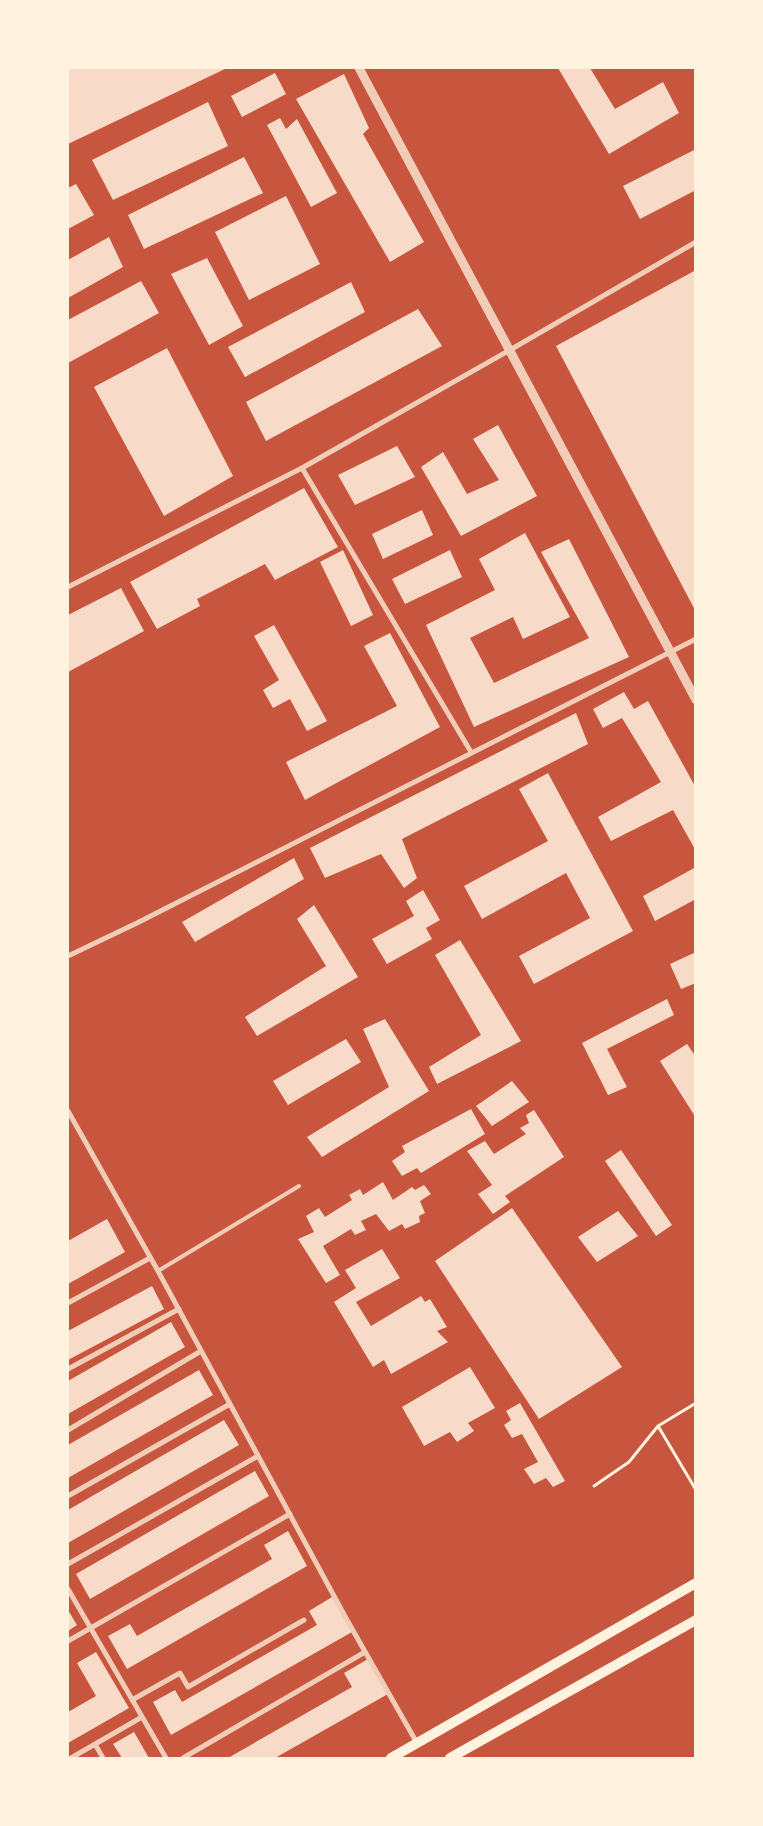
<svg xmlns="http://www.w3.org/2000/svg" width="763" height="1826" font-family="Poppins,sans-serif">
	<rect width="100%" height="100%" fill="#c8553d"/>
	<path fill="#f7dbc8" d="M68 68H227L68 144Z
		M558 68H590L615 109 663 82 679 113 609 154Z
		M275 73 286 94 242 117 231 96Z
		M344 74 369 128 363 134 424 242 390 262 296 99Z
		M208 102 228 146 113 200 92 160Z
		M280 118 286 129 297 119 337 193 311 207 267 125Z
		M696 149V190L640 219 623 186Z
		M244 157 263 193 144 249 128 215Z
		M76 184 94 215 68 229V188Z
		M286 196 320 264 249 300 215 232Z
		M109 237 123 267 68 298V260Z
		M207 258 243 326 209 345 171 274Z
		M696 270V612L556 346Z
		M141 281 159 313 68 363V320Z
		M351 282 365 312 245 377 228 347Z
		M418 309 442 346 266 441 246 402Z
		M167 348 233 476 164 516 94 387Z
		M498 425 537 496 461 536 421 467 443 452 467 494 499 480 473 439Z
		M397 446 415 477 355 505 338 475Z
		M304 488 338 547 275 580 265 564 197 599 200 606 157 629 130 582Z
		M422 510 433 535 383 559 372 534Z
		M525 533 570 617 523 639 513 617 470 638 494 683 589 638 541 552 569 539 629 657 474 727 426 625 495 590 479 559Z
		M343 550 373 615 351 626 320 562Z
		M450 550 462 577 405 604 392 579Z
		M121 588 144 631 68 672V615Z
		M274 625 327 721 307 731 290 699 273 708 263 690 279 680 254 636Z
		M390 633 440 727 305 800 286 762 397 706 364 646Z
		M624 692 634 709 648 701 696 788V851L673 810 611 841 598 817 661 782 622 718 603 728 593 709Z
		M576 713 588 744 402 839 417 878 404 888 381 854 325 878 310 848Z
		M548 773 633 931 534 984 519 956 590 918 566 873 482 919 464 886 548 841 519 789Z
		M294 858 304 879 195 942 182 922Z
		M696 867V899L655 921 643 896Z
		M423 890 440 920 426 928 432 939 387 964 372 939 414 916 406 901Z
		M314 905 358 977 257 1036 245 1017 326 966 297 919Z
		M460 940 521 1041 437 1084 429 1067 481 1035 435 955Z
		M696 952V983L681 989 670 964Z
		M667 999 674 1015 607 1049 627 1087 608 1095 582 1043Z
		M385 1019 429 1091 322 1157 307 1137 389 1087 363 1029Z
		M346 1039 361 1062 288 1105 273 1081Z
		M687 1044 696 1057V1118L660 1061Z
		M512 1081 529 1102 492 1126 476 1106Z
		M471 1109 485 1134 421 1173 417 1168 402 1176 392 1161 405 1152 402 1146Z
		M534 1110 564 1157 505 1196 510 1202 493 1214 478 1194 492 1185 467 1151 485 1141 494 1154 526 1134 520 1128 529 1123 526 1115Z
		M621 1150 672 1225 656 1236 605 1161Z
		M383 1182 393 1200 412 1187 415 1190 424 1185 431 1194 420 1201 425 1213 419 1216 420 1222 405 1229 402 1224 389 1231 376 1214 361 1221 366 1230 355 1235 351 1229 323 1246 340 1275 326 1283 298 1239 314 1232 306 1216 319 1208 325 1217 352 1200 349 1195 360 1189 363 1195Z
		M512 1208 622 1367 539 1419 435 1261Z
		M618 1211 638 1236 597 1262 578 1237Z
		M107 1219 125 1252 68 1284V1241Z
		M382 1249 400 1278 356 1302 371 1326 421 1296 425 1302 430 1299 447 1327 437 1331 448 1342 391 1374 384 1360 373 1367 334 1302 356 1288 345 1270Z
		M152 1286 164 1309 68 1360V1331Z
		M171 1322 185 1347 68 1414V1381Z
		M470 1367 495 1408 468 1423 474 1431 457 1442 450 1432 424 1446 402 1407Z
		M199 1370 213 1395 68 1478V1445Z
		M520 1403 565 1481 553 1487 546 1478 534 1484 524 1469 538 1462 522 1434 512 1438 504 1425 511 1420 506 1411Z
		M224 1420 239 1445 68 1543V1510Z
		M255 1471 269 1496 90 1599 76 1574Z
		M288 1531 307 1566 127 1669 108 1636 130 1624 137 1636 272 1559 264 1545Z
		M332 1597 352 1632 171 1735 153 1702 175 1690 182 1702 317 1625 309 1611Z
		M68 1610 77 1625 68 1631Z
		M96 1652 129 1708 68 1743V1712L96 1696 77 1663Z
		M368 1659 388 1694 275 1758H228L352 1687 344 1673Z
		M134 1732 149 1758H122L113 1744Z"/>
	<g fill="none" stroke-linecap="round" stroke-linejoin="round">
		<path stroke="#fff3e0" stroke-width="3" d="M658 1426 696 1490
			M594 1486 629 1462 658 1426 696 1403"/>
		<path stroke="#f1ccb7" stroke-width="4" d="M158 1271 299 1186"/>
		<path stroke="#f1ccb7" stroke-width="5" d="M302 468 471 752
			M68 587 302 468 510 350 696 242
			M68 956 137 923 696 639
			M68 1111 158 1271 347 1620 417 1743
			M68 1303 150 1258
			M68 1369 179 1309
			M68 1430 201 1351
			M68 1496 230 1404
			M68 1564 258 1456
			M68 1589 166 1758
			M68 1641 290 1514
			M132 1700 180 1673 188 1687 304 1620
			M95 1744 103 1758
			M71 1758 142 1717
			M183 1758 365 1652"/>
		<path stroke="#f1ccb7" stroke-width="9" d="M359 68 696 700"/>
		<path stroke="#fff3e0" stroke-width="10" d="M391 1758 696 1583
			M450 1758 696 1620"/>
	</g>
	<rect width="763" height="1826" fill="none" stroke="#fff3e0" stroke-width="138"/>
</svg>
